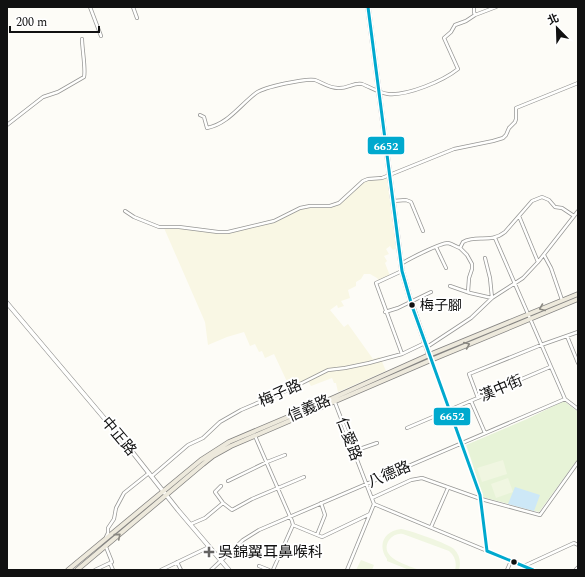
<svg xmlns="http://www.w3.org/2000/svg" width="585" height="577" font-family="Spectral,'Noto Sans TC',serif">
	<rect width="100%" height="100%" fill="#fdfcf7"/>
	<path fill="#f9f7e4" d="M390 174 397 248 393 250 390 246 386 249 389 254 384 256 387 261 385 263 390 276 379 281 377 278 370 274H364L361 279 356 282V286L348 290 350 298 341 301 344 306 338 308 337 305 330 310 344 327 348 324 373 359 380 357 386 371 338 392 336 383H334L332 378 311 386 308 381 290 388 274 354 265 358 262 351 259 352 255 344 250 346 244 332 227 337 208 345 205 322 164 228 179 227 218 232H228L274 221 300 208 310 206H330L339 203 363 181 382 178Z"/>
	<path fill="#e7f3d7" d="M564 401 578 412V459L539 512 482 497 471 459 466 445 527 419Z"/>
	<path fill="#f0f6e1" d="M503 460 507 474 482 482 477 468Z
		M508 478 513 492 496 498 491 484Z
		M401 529C409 530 449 544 454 549 460 555 461 563 459 570H455C457 563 455 556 449 551L403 534C398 533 393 535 389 540 378 558 407 565 419 570H409L387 561V559C377 545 384 531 401 529Z
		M361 560 374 565 372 570H356Z"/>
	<path fill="#cde8f7" d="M515 487 540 495 534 511 508 504Z"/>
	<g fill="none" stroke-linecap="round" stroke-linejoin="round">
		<defs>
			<path id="minor" d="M90 7 101 36
				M133 7 137 18
				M474 7V12L475 15
				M200 115 204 117 207 128C228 124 240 105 256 93 264 87 306 78 315 80 323 83 329 88 338 88 347 89 354 82 362 84 370 87 379 93 388 94 407 96 443 81 458 69L444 38 451 32 455 25 466 21 475 15 496 7
				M7 125 43 97 58 92 84 77C86 70 82 48 82 39
				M393 201 406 200 411 202 423 231
				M125 211 134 217 159 227H179L218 232H228L274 221 300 208 310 206H330L339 203 363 181 368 179 382 178 454 149 493 141 503 138 506 135 509 128 515 122 516 119V108L578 83
				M519 216 538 262
				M495 238 565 399 578 409
				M436 247 446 268
				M460 248 467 255 472 264V269L469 278 468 292
				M544 255 551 268 562 300
				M401 264C409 259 440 243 448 243 453 244 456 247 460 248L463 242C477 234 490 244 505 232L532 201 542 197 549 200 555 207 562 208 574 216
				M402 271 376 283 402 354
				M450 286 470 293 492 298 490 278 485 258
				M385 312 398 308 431 292
				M567 336 578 363
				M427 347 471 318 492 298 523 278 538 262 578 211
				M431 360 480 495 487 551
				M478 398 469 374 541 345 578 332
				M334 400 374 504 347 570
				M471 401 485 433
				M407 428 550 367
				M255 436 292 521 293 525 273 570
				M354 451 377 443
				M152 476 188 445 203 438 220 422 241 410 288 390 328 370 345 368 369 363 402 354 425 343
				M228 481 267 462 285 455
				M221 486 215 492 223 503 232 510 252 499 304 477
				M372 498 411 480 422 478 481 499 540 515 578 462
				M374 504 533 570
				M191 524 205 518 223 503
				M293 525 322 537 370 514
				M431 527 448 488
				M317 535 325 515 321 503
				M106 537 108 533V528L114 519 116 508 124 493 149 473
				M177 562 181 570
				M110 563 113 570
				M259 566 269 570
				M524 566 574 543 578 545
				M95 570 112 562 106 547
				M161 570 209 547
				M211 570 243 540 259 530 565 399
				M507 570 511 561"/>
			<path id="tertiary" d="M7 303 126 444 178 510 229 570
				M576 570 578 568"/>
			<path id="primary" d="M368 7 402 271 410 299 430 357
				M68 570 201 460 229 442 333 398 429 355 578 294
				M77 570 203 464 213 456 231 446 431 360 578 299"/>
		</defs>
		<use href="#minor" stroke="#979795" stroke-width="4"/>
		<use href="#tertiary" stroke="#979795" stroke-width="5"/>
		<use href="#primary" stroke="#858482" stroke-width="5.5"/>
		<use href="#minor" stroke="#fffffe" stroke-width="2.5"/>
		<use href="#tertiary" stroke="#fffffe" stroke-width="3.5"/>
		<use href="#primary" stroke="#ede9dc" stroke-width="4"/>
		<defs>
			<path id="bus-1" d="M368 7 402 271 412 306 480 495 487 551
				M487 551 533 570"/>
		</defs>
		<use href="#bus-1" stroke="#fff" stroke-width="6"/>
		<use href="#bus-1" stroke="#00a9ce" stroke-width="3"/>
	</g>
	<defs><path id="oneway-chevron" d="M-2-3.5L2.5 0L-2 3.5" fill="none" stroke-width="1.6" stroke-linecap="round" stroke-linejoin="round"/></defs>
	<g stroke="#8a8881">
		<use href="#oneway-chevron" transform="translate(542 308) rotate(158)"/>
		<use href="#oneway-chevron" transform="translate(467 345) rotate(-23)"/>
		<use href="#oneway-chevron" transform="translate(118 536) rotate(-40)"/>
	</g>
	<g fill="#111" stroke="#fff" stroke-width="1.5">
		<circle cx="412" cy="305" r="3.5"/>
		<circle cx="514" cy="562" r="3.5"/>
	</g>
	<path fill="#646362" stroke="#fff" stroke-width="1.5" d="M207 546h4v4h4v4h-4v4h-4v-4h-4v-4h4z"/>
	<g text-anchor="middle" stroke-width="4" stroke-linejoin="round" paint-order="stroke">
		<g font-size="14" fill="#111" stroke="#fff" text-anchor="start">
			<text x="420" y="310">梅子腳</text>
		</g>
		<g font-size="15" fill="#111" stroke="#fff">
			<text transform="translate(501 388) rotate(-23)" y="5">漢中街</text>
			<text transform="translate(280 393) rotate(-24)" y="5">梅子路</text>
			<text transform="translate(309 408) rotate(-23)" y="5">信義路</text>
			<text transform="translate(119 436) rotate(50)" y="5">中正路</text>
			<text transform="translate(349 439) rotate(69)" y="5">仁愛路</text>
			<text transform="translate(389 474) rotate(-23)" y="5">八德路</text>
		</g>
		<g font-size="15" fill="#111" stroke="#fff" text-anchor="start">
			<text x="218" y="557">吳錦翼耳鼻喉科</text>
		</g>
	</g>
	<g stroke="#fff" stroke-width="1.5">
		<rect x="367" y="136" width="38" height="19" rx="4" fill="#00a9ce"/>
		<rect x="433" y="407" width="38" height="19" rx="4" fill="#00a9ce"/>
	</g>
	<g font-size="11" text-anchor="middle" font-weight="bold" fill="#fff">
		<text x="386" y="150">6652</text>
		<text x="452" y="420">6652</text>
	</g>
	<rect width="585" height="577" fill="none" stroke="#111111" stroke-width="16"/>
	<g transform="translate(557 28) rotate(337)" stroke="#ffffff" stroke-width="3" paint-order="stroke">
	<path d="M0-3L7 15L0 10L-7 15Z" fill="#111111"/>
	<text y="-6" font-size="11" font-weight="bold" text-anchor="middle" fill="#111111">北</text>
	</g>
	<path d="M10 26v6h89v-6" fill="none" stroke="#111111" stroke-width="2"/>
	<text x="16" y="26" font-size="12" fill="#111111" stroke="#ffffff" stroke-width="3" paint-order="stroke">200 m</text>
</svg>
